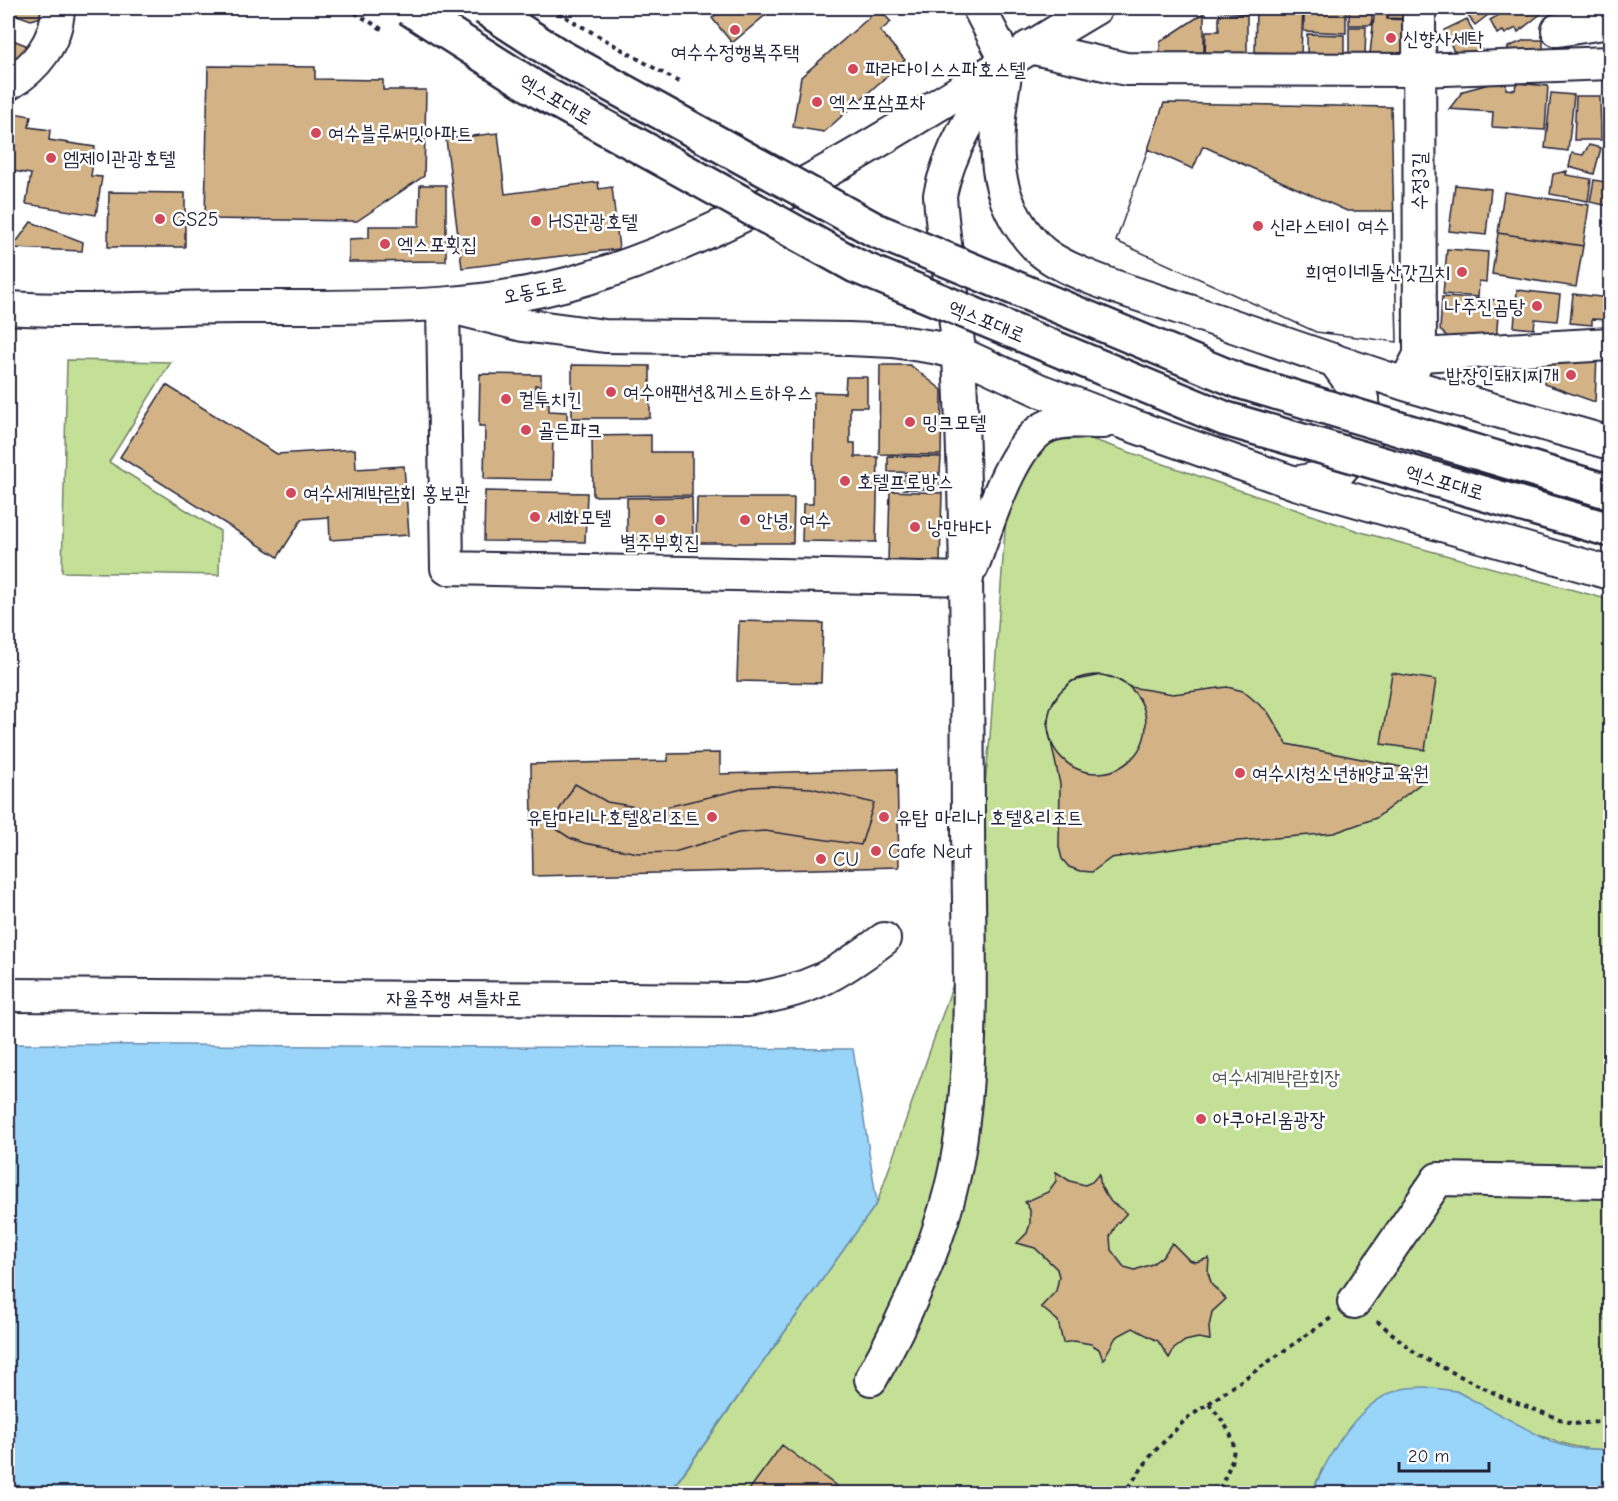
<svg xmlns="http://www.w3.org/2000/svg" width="1618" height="1501" font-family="'Comic Neue','Poor Story',sans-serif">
	<rect width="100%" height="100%" fill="#fff"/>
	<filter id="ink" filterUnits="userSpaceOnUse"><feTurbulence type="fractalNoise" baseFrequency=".0167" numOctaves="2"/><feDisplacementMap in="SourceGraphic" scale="12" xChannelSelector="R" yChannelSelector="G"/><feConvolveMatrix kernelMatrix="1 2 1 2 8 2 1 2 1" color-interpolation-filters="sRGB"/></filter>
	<g filter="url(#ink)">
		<path fill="#c4e097" stroke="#738169" stroke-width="1.5" d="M67 360 171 362 109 462 220 531 219 575 62 572Z
			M1065 430 1361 532 1610 600V1450C1552 1451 1505 1418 1456 1391L1322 1469 1312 1493 669 1494 877 1203 968 941 990 737 1006 517 1026 462Z"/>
		<path fill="#98d5f9" stroke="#698dad" stroke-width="1.5" d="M8 1044 853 1049 877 1203 669 1493H8Z
			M1425 1387 1456 1391 1551 1442 1573 1448 1610 1450V1493H1312C1328 1456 1358 1400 1402 1389 1409 1387 1418 1388 1425 1387Z"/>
		<path fill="#d3b386" stroke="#22223b" stroke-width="1.5" fill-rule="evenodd" d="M10 8H53L55 13 31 20 11 13Z
			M713 8H774L732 43 712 18 718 13Z
			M1214 8H1247V13L1210 10Z
			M1262 8H1303L1301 54 1255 52 1256 9Z
			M1304 8H1346V33L1304 31Z
			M1349 8H1372V25H1349Z
			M1375 8H1387V19L1412 20 1411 54H1370Z
			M1389 8H1412V19L1388 18Z
			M1462 8H1497L1475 25Z
			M1511 8H1541L1543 12 1518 32 1516 28 1505 34 1503 31 1497 34 1490 20Z
			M879 9 891 22 880 31 905 60 824 132 793 127 801 77Z
			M1204 13V54H1160V42Z
			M1219 14H1247V54H1205L1206 31H1219Z
			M1467 19 1485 58H1457L1444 30Z
			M1349 27H1366L1365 55H1349Z
			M1307 34 1344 35V55L1307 54Z
			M8 38 28 46 18 73 8 69Z
			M1525 40H1543V57H1508V47Z
			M208 66 315 67V79L383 80V90H426L424 176 357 221 205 219Z
			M1493 83 1506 84V89L1515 90 1516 83 1548 86 1545 130 1492 127 1493 112 1449 109 1463 91Z
			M1551 93 1574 95 1568 151 1545 148Z
			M1576 96H1600L1601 140H1574Z
			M1606 102H1610V141H1605Z
			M1164 103 1391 107 1397 342 1316 332 1116 241Z
			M8 112 31 116 29 127 50 130 49 140 95 147 91 176 102 177 96 215 26 204 31 174 8 170Z
			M498 133 505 194 598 182 599 189 612 187 619 249 462 268 446 139Z
			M1589 145 1601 148 1594 174 1569 167 1572 153 1583 155Z
			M1203 146 1347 211H1394L1397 342 1316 332 1116 241 1148 149 1193 169Z
			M1567 171 1566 175 1591 179 1588 201 1550 194 1553 174Z
			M1594 180 1610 183V206L1590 202Z
			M420 185H446V261L349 262V239L369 238V226H419Z
			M1455 185 1491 189 1486 235 1449 231Z
			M109 192 185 193V247H108Z
			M1504 192 1589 205 1583 246 1498 233Z
			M31 222 83 242 82 251 12 248Z
			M1498 233 1583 246 1576 287 1492 274Z
			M1447 249 1488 252 1486 282 1479 281 1478 297 1443 294Z
			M1517 290 1560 295 1557 321 1535 319 1534 329 1514 327Z
			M1573 294 1610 298V320L1592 319V325L1570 323Z
			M1442 297 1499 300 1496 342 1450 339 1440 330Z
			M1597 356 1595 402 1544 384 1548 358Z
			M572 365 650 366V418H572Z
			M880 365H910L942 390 941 455 879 454Z
			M480 374 541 375V386L535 385V402H549V411L567 412V434L553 433 552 480 484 479 485 426H479Z
			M846 377H867V407H850V443H855V457H878L876 542 802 541 803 504H813L814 392 845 393Z
			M166 385 277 454 355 449 356 469 404 466 409 535 330 540 329 517 302 519 278 557 120 457Z
			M651 435V452H692V495L593 496 592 436Z
			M888 456 941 457 940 473 888 472Z
			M903 475H940V489H903Z
			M485 491 587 493 585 542 484 541Z
			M890 491 942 493 940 562 888 560Z
			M692 497 693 545 627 546V498Z
			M697 498H794L793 543H696Z
			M739 621 823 623 821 683 737 681Z
			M1392 673 1436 680 1425 750 1381 744Z
			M1102 675 1116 679 1130 687 1173 694 1227 687 1243 691 1268 712 1287 744 1421 771 1425 780 1376 818 1334 833 1215 843 1111 858 1092 872 1080 871 1069 867 1062 859 1059 847 1060 784 1047 723 1051 706 1060 692 1072 681Z
			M1048 724a49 49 0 1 1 98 0a49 49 0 1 1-98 0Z
			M720 753V774L897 769 899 867 533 876 531 764 668 761V754ZM575 784 607 802 654 810 751 787 771 786 811 788 874 803 861 845 765 831 738 833 674 852 638 853 584 843 570 838 550 825Z
			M575 784 607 802 654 810 751 787 771 786 811 788 874 803 861 845 765 831 738 833 674 852 638 853 584 843 570 838 550 825Z
			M1056 1172 1070 1181 1085 1185 1092 1182 1099 1174 1101 1187 1111 1202 1127 1213 1116 1225 1110 1237 1111 1250 1124 1267 1135 1270 1152 1264 1164 1255 1172 1243 1189 1260 1196 1262 1209 1258 1208 1273 1212 1285 1226 1299 1212 1312 1209 1327 1210 1340 1198 1338 1185 1341 1174 1349 1169 1358 1158 1341 1133 1328 1116 1337 1103 1360 1099 1349 1091 1344 1074 1341 1063 1343 1058 1321 1041 1307 1056 1291 1059 1277 1057 1269 1035 1248 1017 1243 1027 1233 1030 1224V1210L1025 1202 1048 1192 1056 1181Z
			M782 1445 847 1494H746Z"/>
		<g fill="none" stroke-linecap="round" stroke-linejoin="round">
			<defs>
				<path id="minor" d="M979 8 1007 62
					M1558 30 1610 22
					M1029 47 1126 69 1419 70 1610 63
					M1005 75C994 140 988 198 1039 249 1066 275 1151 298 1189 311 1261 335 1333 361 1405 384 1473 405 1542 423 1610 443
					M8 84C36 68 57 41 58 8
					M8 308C85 313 164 307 241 307 357 306 476 313 588 278 773 221 931 105 1096 8
					M1420 355 1610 344
					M1405 384 1420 355 1419 8
					M1296 483 1337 474 1365 441 1362 398 1334 360
					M972 567C986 531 1011 441 1048 426 1064 419 1085 422 1103 422
					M967 579 447 568 443 305 523 325 605 336 849 339 893 341 933 347 959 353 1039 390 1122 422 1295 483 1610 573
					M8 995 747 1000C809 991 835 976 884 939
					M1354 1302 1438 1179 1610 1182
					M871 1379C908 1313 941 1241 956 1166 977 1057 968 928 968 816 967 663 967 510 959 357 956 302 943 249 940 195 950 145 980 103 1007 62"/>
			</defs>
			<use href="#minor" stroke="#22223b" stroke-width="36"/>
			<path stroke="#22223b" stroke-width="4" stroke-dasharray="4.5 4.5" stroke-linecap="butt" d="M347 8 385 31
				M550 8 682 84
				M1377 1321 1418 1355 1504 1398 1573 1424 1610 1421
				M1209 1404C1242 1444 1239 1448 1217 1494
				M1123 1494 1153 1453 1185 1420 1331 1318"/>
			<use href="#minor" stroke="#fff" stroke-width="32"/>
			<defs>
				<path id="major-bridge" d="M409 8 541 92 856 266 1226 419 1610 530
					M485 8 559 56 875 230 1239 381 1610 492"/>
			</defs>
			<use href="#major-bridge" stroke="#22223b" stroke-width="38" stroke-linecap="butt"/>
			<use href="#major-bridge" stroke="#fff" stroke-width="33"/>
		</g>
	</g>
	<g fill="#d1495b" stroke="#fff" stroke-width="2">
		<circle cx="735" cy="30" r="6"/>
		<circle cx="1391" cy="38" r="6"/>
		<circle cx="853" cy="69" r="6"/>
		<circle cx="817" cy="102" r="6"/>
		<circle cx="316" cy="133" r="6"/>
		<circle cx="51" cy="158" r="6"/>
		<circle cx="160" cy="219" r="6"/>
		<circle cx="536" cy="221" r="6"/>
		<circle cx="1258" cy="226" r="6"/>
		<circle cx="385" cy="244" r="6"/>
		<circle cx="1462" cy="272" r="6"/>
		<circle cx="1537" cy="306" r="6"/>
		<circle cx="1571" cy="375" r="6"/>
		<circle cx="611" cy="392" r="6"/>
		<circle cx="506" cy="399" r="6"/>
		<circle cx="910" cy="422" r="6"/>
		<circle cx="526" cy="430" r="6"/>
		<circle cx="845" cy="481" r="6"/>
		<circle cx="291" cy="493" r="6"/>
		<circle cx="535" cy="517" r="6"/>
		<circle cx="660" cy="520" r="6"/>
		<circle cx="745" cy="520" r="6"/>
		<circle cx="915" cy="527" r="6"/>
		<circle cx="1240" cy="773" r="6"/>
		<circle cx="712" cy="817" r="6"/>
		<circle cx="884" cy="817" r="6"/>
		<circle cx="876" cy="851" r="6"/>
		<circle cx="821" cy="859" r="6"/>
		<circle cx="1201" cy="1119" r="6"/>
	</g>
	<g text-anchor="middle" stroke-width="5" stroke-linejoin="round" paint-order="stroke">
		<g font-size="20" fill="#22223b" stroke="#fff" text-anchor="start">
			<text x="1403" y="45">신향사세탁</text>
			<text x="735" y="59" text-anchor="middle">여수수정행복주택</text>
			<text x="865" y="76">파라다이스스파호스텔</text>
			<text x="829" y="109">엑스포삼포차</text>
			<text x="328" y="140">여수블루써밋아파트</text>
			<text x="63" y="165">엠제이관광호텔</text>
			<text x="172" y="226">GS25</text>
			<text x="548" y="228">HS관광호텔</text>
			<text x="1270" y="233">신라스테이 여수</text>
			<text x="397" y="251">엑스포횟집</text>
			<text x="1450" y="279" text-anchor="end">희연이네돌산갓김치</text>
			<text x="1525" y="313" text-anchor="end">나주진곰탕</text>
			<text x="1559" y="382" text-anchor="end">밥장인돼지찌개</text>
			<text x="623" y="399">여수애팬션&amp;게스트하우스</text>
			<text x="518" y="406">컬투치킨</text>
			<text x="922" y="429">밍크모텔</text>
			<text x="538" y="437">골든파크</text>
			<text x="857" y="488">호텔프로방스</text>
			<text x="303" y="500">여수세계박람회 홍보관</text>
			<text x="547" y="524">세화모텔</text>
			<text x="757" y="527">안녕, 여수</text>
			<text x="927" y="534">낭만바다</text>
			<text x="660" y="549" text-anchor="middle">별주부횟집</text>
			<text x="1252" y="780">여수시청소년해양교육원</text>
			<text x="700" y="824" text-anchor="end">유탑마리나호텔&amp;리조트</text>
			<text x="896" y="824">유탑 마리나 호텔&amp;리조트</text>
			<text x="888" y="858">Cafe Neut</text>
			<text x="833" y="866">CU</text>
			<text x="1213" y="1126">아쿠아리움광장</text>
		</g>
		<g font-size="20" fill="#22223b" stroke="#fff">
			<text transform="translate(556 99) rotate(30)" y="7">엑스포대로</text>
			<text transform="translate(1419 181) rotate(-90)" y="7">수정3길</text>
			<text transform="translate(534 290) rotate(-12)" y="7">오동도로</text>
			<text transform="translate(987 321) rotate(22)" y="7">엑스포대로</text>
			<text transform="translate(1445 482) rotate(16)" y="7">엑스포대로</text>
			<text x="454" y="1005">자율주행 셔틀차로</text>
		</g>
		<g font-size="20" fill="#535b57" stroke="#fff">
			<text x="1276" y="1084">여수세계박람회장</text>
		</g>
	</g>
	<rect width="1618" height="1501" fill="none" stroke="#fff" stroke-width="30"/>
	<rect x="15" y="15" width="1588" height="1471" fill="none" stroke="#22223b" stroke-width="2" filter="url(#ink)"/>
	<path d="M1399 1462v9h90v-9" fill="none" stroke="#22223b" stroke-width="3"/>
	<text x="1408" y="1462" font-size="18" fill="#22223b" stroke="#ffffff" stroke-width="4.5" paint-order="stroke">20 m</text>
</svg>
